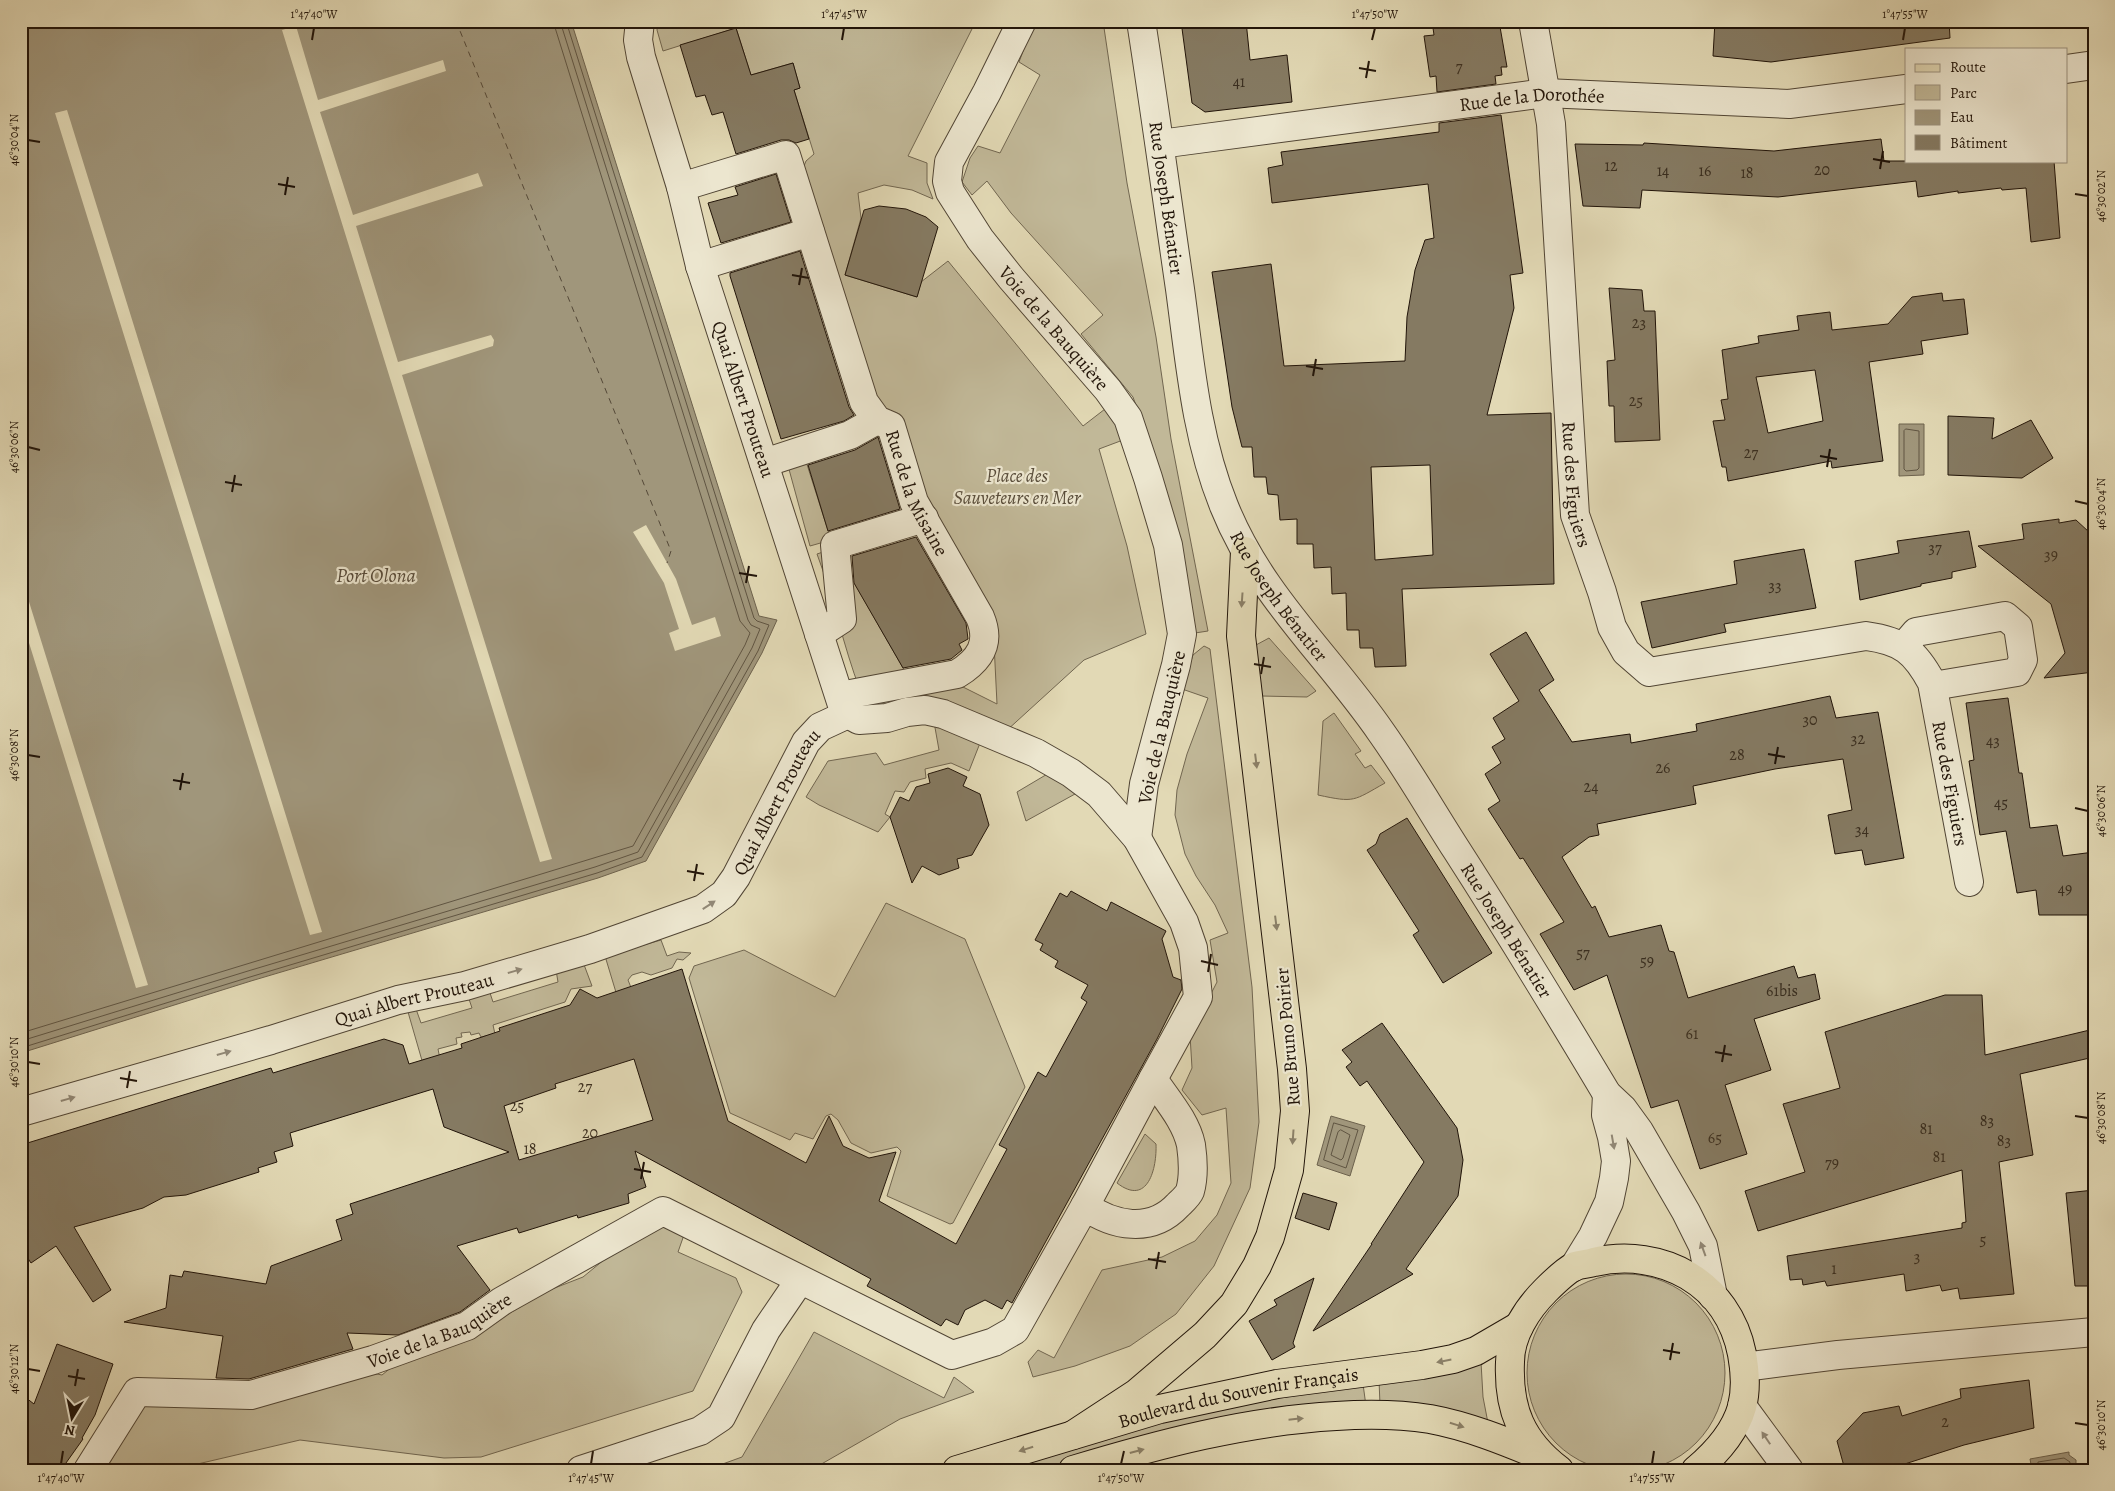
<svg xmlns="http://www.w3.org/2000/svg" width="2115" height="1491" font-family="Alegreya,serif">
	<rect width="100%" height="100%" fill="#e2d9b5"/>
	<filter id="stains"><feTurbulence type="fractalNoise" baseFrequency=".004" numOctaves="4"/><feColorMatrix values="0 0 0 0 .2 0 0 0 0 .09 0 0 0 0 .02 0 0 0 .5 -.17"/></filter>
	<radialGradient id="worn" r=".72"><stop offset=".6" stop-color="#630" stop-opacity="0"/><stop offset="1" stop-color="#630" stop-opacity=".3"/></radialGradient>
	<path fill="#c1b898" stroke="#716650" d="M658 21 688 23 689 21H976L908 156 927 163V183L933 199 912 190 884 185 858 193 861 218 845 275 917 297 921 282 948 261 1083 426 1105 409 1116 422 1123 440 1099 449 1127 546 1146 634 1084 660 1005 732 866 707 863 701 923 684 963 687 997 704 993 623 873 399 802 171 806 161 814 154 794 90 800 88 793 63 751 75 736 28 663 51 657 30Z
		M1034 21H1103L1127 183 1156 337 1171 439 1208 631 1195 633 1143 425 1133 397 1081 334 1103 315 1011 213 987 181 972 195 962 182 970 158 978 146 1000 153 1040 75 1019 62Z
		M804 455 831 540 810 546 787 462Z
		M826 551 848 572 907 675 860 690C843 645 834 599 817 554Z
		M1269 638 1316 691 1307 697 1261 696 1256 645Z
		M1204 646 1210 649 1252 987 1259 1122 1250 1188 1214 1266 1176 1314 1130 1346 1075 1366 1033 1377 1028 1362 1038 1350 1054 1358 1102 1270 1162 1257 1195 1241 1217 1215 1231 1183 1226 1108 1202 1115 1182 1090 1192 1068 1190 1035 1217 982 1210 940 1228 933 1215 905 1196 876 1185 854 1175 815 1177 790 1187 754 1208 698 1182 689 1193 655Z
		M1334 713 1361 751 1355 754 1365 768 1371 765 1385 783C1353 801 1355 803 1318 795L1323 721Z
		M934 722 982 738 969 771 951 763 925 769 926 778 910 782 904 792 895 791 885 814 890 817 878 832 819 805 806 797 828 761 876 753 884 765 939 750Z
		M1049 773 1077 790 1075 794 1026 821 1017 792Z
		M886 903 965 939 1025 1087 953 1223 950 1224 887 1196 901 1151 897 1147 871 1153 851 1143 838 1120 831 1114 826 1116 813 1139 795 1133 790 1140 730 1113 689 978 694 966 744 950 835 997Z
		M661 940 667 956 679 952 691 953 683 960 677 959 672 968 651 975 642 972 632 975 628 980 632 990 618 999 605 956Z
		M583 962 592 986 571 989 565 1002 493 1025 495 1034 481 1037 479 1033 471 1035 470 1032 461 1033 462 1037 456 1038 457 1044 438 1049 440 1059 423 1064 408 1012 416 1009 421 1023 472 1008 468 996 489 990 493 1002 558 982 556 970Z
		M1145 1134 1156 1144C1157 1168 1148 1207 1117 1183Z
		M662 1224 685 1232 678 1252 736 1278 742 1292 693 1391 481 1457 444 1458 300 1440 172 1470H105L145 1405 367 1372 382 1375 393 1366 478 1332 547 1291 583 1277 627 1241Z
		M1527 1373a99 99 0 1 1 198 0a99 99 0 1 1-198 0Z
		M814 1332 944 1398 954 1377 974 1392 900 1419 811 1470H706L742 1457Z
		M1481 1362 1483 1397 1488 1423 1380 1405 1379 1380Z
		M1363 1384 1366 1406 1188 1425 1039 1470H1004L1186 1414Z"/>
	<path fill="#a0967b" stroke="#6d624d" d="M21 21H571L759 616 777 620 762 653 646 861 598 878 251 981 21 1053Z
		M1899 424H1924V475L1899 476Z
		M1331 1116 1365 1126 1350 1176 1317 1165Z
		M2069 1452V1455L2076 1460V1466L2072 1470H2032L2030 1459Z"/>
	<path fill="#e2d9b5" d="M296 26 318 100 443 60 446 71 320 112 353 215 478 173 483 186 356 226 398 362 491 335 494 340 493 346 402 375 552 859 540 862 282 30Z
		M67 110 322 932 310 935 55 113Z
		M646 525 676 579 692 625 715 617 721 636 675 651 669 633 679 629 664 583 633 532Z
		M21 576 148 985 136 988 21 617Z"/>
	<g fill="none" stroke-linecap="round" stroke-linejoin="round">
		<path stroke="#605542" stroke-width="1" d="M1906 429 1919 431V468L1917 470 1906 471 1904 469V431Z
			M21 1033 633 846 745 645 750 633 740 621 553 21
			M21 1041 248 971 595 867 638 852 752 648 760 629 751 625 748 620 560 21
			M21 1048 250 977 597 873 642 857 758 651 769 625 757 621 754 618 566 21
			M1334 1123 1358 1130 1346 1168 1324 1160Z
			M1341 1130 1350 1135 1343 1158 1341 1160 1331 1155 1338 1132Z
			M2037 1470 2038 1462 2064 1458 2070 1462 2068 1470"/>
		<path stroke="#544837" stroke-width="1" stroke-dasharray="6 5" stroke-linecap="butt" d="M456 21 671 551 667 563
			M21 22 23 21"/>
	</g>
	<path fill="#857a62" stroke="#211409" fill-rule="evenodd" d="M1181 21H1246L1250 60 1287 55 1292 102 1205 112 1192 103Z
		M1432 21H1499L1507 67H1501L1502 75 1495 76 1496 84 1437 92 1436 76 1430 77 1424 36 1434 35Z
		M1715 21H1949L1950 38 1771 62 1713 56Z
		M736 28 751 75 793 63 800 88 794 90 809 139 796 143 789 140H781L736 154 723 112 712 115 705 95 696 97 680 45Z
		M1501 115 1523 273 1510 275 1514 308 1487 415 1551 413 1554 584 1402 589 1406 666 1375 667 1373 648H1360L1359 630H1347L1346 593 1332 594 1331 567 1314 568 1313 544H1297V519L1280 520 1278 495 1268 494 1266 477H1254L1252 447H1242L1232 407 1212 272 1271 264 1284 366 1405 361 1407 317 1415 270 1425 240 1434 238 1428 184 1272 203 1268 168 1283 165 1281 152 1439 132V123ZM1430 465 1433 555 1375 560 1371 467Z
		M1881 139 1884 161H2054L2060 238 2031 242 2026 188 2002 190 2001 188 1958 193V191L1918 197 1916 181 1778 197 1642 190 1640 208 1583 206 1575 144 1643 145 1644 143 1774 151Z
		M776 174 791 222 721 243 708 203 738 195 735 187Z
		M879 206 906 209 926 217 938 227 917 297 845 275 864 210Z
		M800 251 849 407 854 415 844 421 781 439 730 276V273Z
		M1609 288 1642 290 1644 311H1655L1660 440 1615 442 1614 406H1609L1607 361 1615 360Z
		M1942 293 1943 301 1964 299 1968 334 1921 341 1923 354 1869 362 1883 461 1832 468 1831 461 1728 481 1726 467H1722L1713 421 1725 420 1721 400 1728 399 1722 350 1759 343 1758 336 1799 330 1797 316 1830 312 1832 330 1888 324 1912 297ZM1815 370 1823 421 1768 433 1756 377Z
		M1948 416 1994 418 1992 439 2031 420 2053 458 2022 478 1948 475Z
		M878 437 900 509 828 531 808 465 855 450Z
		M2059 519V523L2076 520 2089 532 2094 573V672L2044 678 2065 653 2051 604 1978 546 2024 539 2022 524Z
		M1969 531 1976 567 1952 572V578L1921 584V586L1860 600 1855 561 1899 553 1897 541Z
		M916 537 966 623 968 639 959 644 962 650 951 659 903 668 854 583 852 556Z
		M1804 549 1816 608 1724 624 1726 632 1652 648 1641 602 1737 584 1734 561Z
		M1526 632 1554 680 1539 690 1572 742 1630 734 1631 743 1697 731 1696 724 1830 696 1836 718 1878 712 1904 858 1865 865 1862 850 1835 854 1828 815 1852 810 1843 759 1775 769 1693 786 1696 804 1597 824 1599 835 1589 837 1562 857 1592 908 1595 906 1609 937 1661 925 1669 951 1674 952 1688 998 1794 966 1798 978 1815 974 1820 999 1754 1019 1771 1070 1725 1085 1747 1154 1700 1169 1678 1100 1651 1108 1607 975 1574 990 1540 934 1564 922 1523 858 1520 859 1488 809 1500 801 1485 774 1501 763 1492 747 1505 739 1493 718 1519 701 1490 654Z
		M2008 698 2019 773H2022L2030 828 2057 825 2063 856 2094 852V915H2039L2036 890 2017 893 2006 831 1980 835 1969 761 1974 760 1966 703Z
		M948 768 967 777 963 786 980 794 989 825 972 855 957 859 959 868 939 875 922 866 912 883 890 817 900 797 909 801 916 787 930 783 928 774Z
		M1407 818 1492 953 1443 983 1413 935 1419 931 1367 850 1376 844 1380 834Z
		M1071 891 1107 911 1111 902 1166 931 1162 939 1173 977 1181 980 1182 989 1157 1039 1012 1303 1007 1300 1002 1309 985 1300 965 1310 958 1325 946 1319 941 1326 903 1305 867 1286 871 1279 635 1151 646 1187 628 1194 629 1203 578 1218 577 1215 519 1233 517 1228 457 1246 490 1290 460 1312 398 1335 347 1333 353 1349 249 1379 216 1378 223 1336 124 1322 166 1308 170 1275 182 1277 184 1271 266 1284 271 1266 342 1240 336 1220 353 1214 350 1204 509 1152 444 1127 433 1089 290 1133 293 1146 274 1152 277 1162 258 1168 259 1172 186 1195 164 1197 143 1208 74 1227 111 1290 93 1302 56 1246 31 1263 21 1248V1145L271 1068 273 1073 384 1039 403 1045 409 1064 462 1048 461 1044 500 1031 499 1028 570 1005 580 989 597 998 682 969 728 1121 806 1163 829 1116 843 1146 869 1158 896 1152 879 1201 956 1244 1007 1149 999 1145 1038 1072 1046 1077 1087 1002 1081 998 1088 985 1055 967 1058 961 1040 950 1043 944 1035 940 1060 893 1067 897ZM634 1059 653 1120 519 1160 504 1106 556 1088 555 1084Z
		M1945 995H1982L1985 1055 2094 1029V1057L2020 1074 2033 1155 1999 1162 2014 1294 1960 1299 1958 1288 1942 1291 1940 1285 1906 1291 1904 1274 1827 1286 1825 1281 1803 1285 1802 1279 1790 1280 1787 1256 1962 1228V1223L1966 1222 1962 1170 1758 1231 1745 1191 1805 1172 1783 1104 1840 1088 1825 1032Z
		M1382 1023 1457 1128 1463 1160 1458 1196 1406 1269 1413 1274 1313 1331 1372 1244H1371L1424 1162 1367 1081 1360 1086 1346 1067 1352 1062 1342 1050Z
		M2094 1190V1286H2075L2066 1193Z
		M1303 1193 1337 1203 1329 1230 1295 1218Z
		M1314 1278 1293 1343 1295 1347 1272 1360 1249 1321 1277 1305 1274 1300Z
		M57 1344 113 1364 95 1415 82 1438 83 1439 61 1470H21V1394L34 1404Z
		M2029 1380 2034 1428 1964 1445 1886 1470H1845L1837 1441 1863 1413 1899 1406 1902 1416 1961 1398 1960 1389Z"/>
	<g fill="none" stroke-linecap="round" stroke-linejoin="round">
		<defs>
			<g id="minor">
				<path id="s1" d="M1022 21 987 92 949 162 947 181 950 192 980 239 1011 278 1108 390 1128 418 1148 478 1168 545 1182 634 1176 665 1144 784 1137 838"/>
				<path id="s2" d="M1141 21C1155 110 1167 200 1180 289 1190 363 1196 437 1224 506 1260 596 1328 655 1381 732 1408 770 1431 810 1456 849 1508 930 1558 1012 1607 1094L1623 1109 1639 1131 1686 1212 1703 1246 1713 1296"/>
				<path id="s3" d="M1533 21 1551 124 1575 515 1602 592 1612 627 1626 652 1649 672 1866 636C1902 641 1915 651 1932 683L1969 882"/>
				<path d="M2066 69 2094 65"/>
				<path id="s4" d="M1160 144 1545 93 1789 104 1906 89"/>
				<path id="s5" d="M681 187 786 155 864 402 877 420 891 426 914 502 980 617C991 643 980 660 957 674L840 696"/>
				<path d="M700 266 810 232"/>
				<path d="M764 463 850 435 877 420"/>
				<path d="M819 634 842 619 835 545 924 518"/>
				<path d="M1904 646 1916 632 2005 616 2018 627 2023 660 2017 672 1933 686"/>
				<path id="s6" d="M21 1112 271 1040 398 1000 465 986 590 949 703 909 724 894 736 877 806 742 820 727 848 714"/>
				<path d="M1085 1206 1153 1079"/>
				<path d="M1574 1267 1593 1236 1609 1202 1614 1178 1616 1161 1612 1137 1606 1115 1607 1094"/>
				<path d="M1744 1367 1838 1355 2094 1332"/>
				<path d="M1742 1406 1789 1470"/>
				<path id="s7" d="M88 1470 137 1392 251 1395 373 1360 467 1326 502 1301 663 1211 952 1355 994 1342 1015 1330 1085 1206C1113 1226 1151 1234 1178 1205 1182 1201 1188 1196 1190 1191 1194 1177 1193 1159 1191 1145 1186 1121 1167 1100 1153 1079L1198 997 1193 948 1184 922 1137 838 1099 794 1071 773 1036 753 943 714 925 710 907 712 887 718 859 720 848 714 842 705 700 266 681 187 641 57 638 40 640 21"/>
				<path d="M581 1470 700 1431 721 1417 766 1330 800 1280"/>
			</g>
			<g id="major">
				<path d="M1073 1435 1137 1393 1205 1335 1234 1304 1257 1266 1270 1237 1289 1170 1295 1111 1292 1069 1241 636 1245 551"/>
				<path id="s8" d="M957 1470 1160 1409 1277 1384 1422 1365 1453 1359 1476 1351 1519 1326"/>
				<path d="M1073 1470C1159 1444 1246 1421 1336 1416 1367 1414 1398 1414 1430 1419 1468 1426 1505 1441 1541 1456"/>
				<path d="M1559 1470C1521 1441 1508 1409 1510 1362 1510 1335 1527 1309 1546 1290 1554 1282 1565 1271 1575 1266 1581 1264 1588 1264 1594 1262 1662 1247 1728 1283 1742 1354 1745 1370 1746 1391 1742 1407 1735 1432 1715 1454 1696 1470"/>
			</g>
		</defs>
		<use href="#minor" stroke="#514534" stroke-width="30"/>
		<use href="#major" stroke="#211409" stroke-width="30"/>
		<use href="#minor" stroke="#ece6cf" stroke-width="28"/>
		<use href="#major" stroke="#e2d9b5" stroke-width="28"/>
	</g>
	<defs><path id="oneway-solid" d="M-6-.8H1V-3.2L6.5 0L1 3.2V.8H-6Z" transform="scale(1.25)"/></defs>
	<g fill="#8b8068">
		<use href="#oneway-solid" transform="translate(1242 600) rotate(94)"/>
		<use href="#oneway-solid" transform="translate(1256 761) rotate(83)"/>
		<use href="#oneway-solid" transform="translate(1276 923) rotate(83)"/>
		<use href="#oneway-solid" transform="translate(1293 1137) rotate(94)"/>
		<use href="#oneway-solid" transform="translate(1444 1361) rotate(169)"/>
		<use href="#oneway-solid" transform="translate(1296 1419) rotate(-6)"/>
		<use href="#oneway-solid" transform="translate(1457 1425) rotate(17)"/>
		<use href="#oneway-solid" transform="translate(1026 1449) rotate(163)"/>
		<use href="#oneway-solid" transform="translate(1137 1451) rotate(-15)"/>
	</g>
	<g fill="#918876">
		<use href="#oneway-solid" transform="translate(709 905) rotate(-33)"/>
		<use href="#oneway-solid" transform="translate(515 971) rotate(-16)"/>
		<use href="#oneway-solid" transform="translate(224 1053) rotate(-16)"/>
		<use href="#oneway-solid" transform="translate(68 1099) rotate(-16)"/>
		<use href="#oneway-solid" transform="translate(1613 1142) rotate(80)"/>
		<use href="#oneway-solid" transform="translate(1703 1249) rotate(-110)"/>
		<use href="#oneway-solid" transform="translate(1766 1438) rotate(-124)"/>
	</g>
	<path fill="none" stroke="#211409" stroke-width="2" d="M312 40 314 28M842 40 844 28M1372 40 1375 28M1903 40 1905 28M1359 68 1376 71M1366 78 1369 61M28 140 40 142M1873 159 1890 162M1880 169 1883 151M278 184 295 187M2075 194 2088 196M285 195 288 177M792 275 809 278M799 285 802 268M1306 366 1323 369M1313 376 1316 359M28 447 40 450M1820 456 1837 459M1827 467 1830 449M225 482 242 485M232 492 235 475M2075 501 2088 504M739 573 757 576M746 583 749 566M1254 664 1271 667M1261 674 1264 657M1768 754 1785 757M28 755 40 757M1775 764 1778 747M173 780 190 783M180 790 183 773M2075 808 2088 811M687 871 704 874M694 881 697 864M1201 961 1218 965M1208 972 1211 954M1715 1052 1732 1055M28 1062 40 1064M1722 1062 1725 1045M120 1078 137 1081M127 1088 130 1071M2075 1116 2088 1118M634 1169 651 1172M641 1179 644 1162M1148 1259 1166 1262M1156 1269 1159 1252M1663 1350 1680 1353M1670 1360 1673 1343M28 1369 40 1371M68 1376 85 1379M75 1386 78 1369M2075 1423 2088 1425M61 1464 63 1451M591 1464 593 1451M1121 1464 1124 1451M1652 1464 1654 1451"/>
	<g text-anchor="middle" stroke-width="4.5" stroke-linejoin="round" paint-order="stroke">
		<g font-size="16" fill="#3a2e1f">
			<text x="1459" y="72">7</text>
			<text x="1239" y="87">41</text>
			<text x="1611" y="171">12</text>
			<text x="1822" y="175">20</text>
			<text x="1663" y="176">14</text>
			<text x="1705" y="176">16</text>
			<text x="1747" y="178">18</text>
			<text x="1639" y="328">23</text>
			<text x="1636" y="406">25</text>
			<text x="1751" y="458">27</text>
			<text x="1935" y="553">37</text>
			<text x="2051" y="560">39</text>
			<text x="1775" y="591">33</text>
			<text x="1810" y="725">30</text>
			<text x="1858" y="744">32</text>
			<text x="1993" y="746">43</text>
			<text x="1737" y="760">28</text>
			<text x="1663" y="773">26</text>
			<text x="1591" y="792">24</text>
			<text x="2001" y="808">45</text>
			<text x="1862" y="835">34</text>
			<text x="2065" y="894">49</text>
			<text x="1583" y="958">57</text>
			<text x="1647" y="966">59</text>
			<text x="1782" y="996">61bis</text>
			<text x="1692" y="1039">61</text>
			<text x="585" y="1092">27</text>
			<text x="517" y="1111">25</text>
			<text x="1987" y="1126">83</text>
			<text x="1926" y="1134">81</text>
			<text x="590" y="1138">20</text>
			<text x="1715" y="1143">65</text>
			<text x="2004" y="1146">83</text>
			<text x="530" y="1154">18</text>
			<text x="1939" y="1162">81</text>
			<text x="1832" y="1168">79</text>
			<text x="1983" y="1245">5</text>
			<text x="1917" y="1262">3</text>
			<text x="1834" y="1274">1</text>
			<text x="1945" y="1427">2</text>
		</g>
		<g font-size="19" fill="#211409" stroke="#ece6cf">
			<text dy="7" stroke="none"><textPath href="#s4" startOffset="375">Rue de la Dorothée</textPath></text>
			<text dy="7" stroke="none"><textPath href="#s2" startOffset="179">Rue Joseph Bénatier</textPath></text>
			<text dy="7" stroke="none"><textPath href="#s1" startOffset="361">Voie de la Bauquière</textPath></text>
			<text transform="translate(744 399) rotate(72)" y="7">Quai Albert Prouteau</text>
			<text dy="7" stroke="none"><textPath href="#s3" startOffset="466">Rue des Figuiers</textPath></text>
			<text dy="7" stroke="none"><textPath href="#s5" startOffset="478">Rue de la Misaine</textPath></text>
			<text dy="7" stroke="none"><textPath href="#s2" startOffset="599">Rue Joseph Bénatier</textPath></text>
			<text transform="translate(1161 727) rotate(-77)" y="7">Voie de la Bauquière</text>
			<text dy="7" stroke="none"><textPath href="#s3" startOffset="1081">Rue des Figuiers</textPath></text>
			<text dy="7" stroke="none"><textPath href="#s6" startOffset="844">Quai Albert Prouteau</textPath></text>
			<text dy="7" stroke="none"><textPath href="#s2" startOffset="1004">Rue Joseph Bénatier</textPath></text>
			<text dy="7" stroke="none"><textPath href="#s6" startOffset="409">Quai Albert Prouteau</textPath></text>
			<text transform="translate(1287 1037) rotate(-95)" y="7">Rue Bruno Poirier</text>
			<text dy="7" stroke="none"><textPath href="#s7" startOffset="406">Voie de la Bauquière</textPath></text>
			<text dy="7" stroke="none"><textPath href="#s8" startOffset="291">Boulevard du Souvenir Français</textPath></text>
		</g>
		<g font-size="19" font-style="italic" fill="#594d3b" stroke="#ece6cf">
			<text x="1017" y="482">Place des<tspan x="1017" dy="22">Sauveteurs en Mer</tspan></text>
		</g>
		<g font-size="20" font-style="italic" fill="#544837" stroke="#ece6cf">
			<text x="376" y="582">Port Olona</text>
		</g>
	</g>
	<rect width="2115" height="1491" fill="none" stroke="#e2d9b5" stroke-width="55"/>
	<rect x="1905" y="48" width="162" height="115" fill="#ece6cf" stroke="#9b9280"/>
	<rect x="1915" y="64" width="25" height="8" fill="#e2d9b5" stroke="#9b9280"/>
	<text x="1950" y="72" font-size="15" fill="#211409">Route</text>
	<rect x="1915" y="85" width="25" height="15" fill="#c1b898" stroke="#9b9280"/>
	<text x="1950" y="98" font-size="15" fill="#211409">Parc</text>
	<rect x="1915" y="110" width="25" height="15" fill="#a0967b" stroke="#9b9280"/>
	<text x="1950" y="122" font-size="15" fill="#211409">Eau</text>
	<rect x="1915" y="135" width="25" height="15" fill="#857a62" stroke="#9b9280"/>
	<text x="1950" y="148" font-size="15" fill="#211409">Bâtiment</text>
	<g transform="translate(72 1418) rotate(190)" stroke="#ece6cf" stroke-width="4" paint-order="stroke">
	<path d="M0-4L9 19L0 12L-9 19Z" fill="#211409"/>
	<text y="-8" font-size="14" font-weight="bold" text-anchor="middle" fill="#211409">N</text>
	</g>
	<rect x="28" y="28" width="2060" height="1436" fill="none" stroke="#211409" stroke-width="2"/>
	<g font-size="12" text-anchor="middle" fill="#211409">
		<text x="314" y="18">1°47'40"W</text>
		<text x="844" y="18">1°47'45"W</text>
		<text x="1375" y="18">1°47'50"W</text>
		<text x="1905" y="18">1°47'55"W</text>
		<text transform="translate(14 140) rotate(-90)" y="4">46°30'04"N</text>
		<text transform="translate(2101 196) rotate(-90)" y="4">46°30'02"N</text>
		<text transform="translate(14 447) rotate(-90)" y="4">46°30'06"N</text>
		<text transform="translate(2101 504) rotate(-90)" y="4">46°30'04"N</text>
		<text transform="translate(14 755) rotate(-90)" y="4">46°30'08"N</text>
		<text transform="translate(2101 811) rotate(-90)" y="4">46°30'06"N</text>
		<text transform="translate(14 1062) rotate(-90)" y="4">46°30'10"N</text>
		<text transform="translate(2101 1118) rotate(-90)" y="4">46°30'08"N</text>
		<text transform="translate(14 1369) rotate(-90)" y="4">46°30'12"N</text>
		<text transform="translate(2101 1425) rotate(-90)" y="4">46°30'10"N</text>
		<text x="61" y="1482">1°47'40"W</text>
		<text x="591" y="1482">1°47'45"W</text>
		<text x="1121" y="1482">1°47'50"W</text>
		<text x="1652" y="1482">1°47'55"W</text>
	</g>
	<rect width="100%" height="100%" filter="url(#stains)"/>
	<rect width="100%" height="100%" fill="url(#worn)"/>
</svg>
